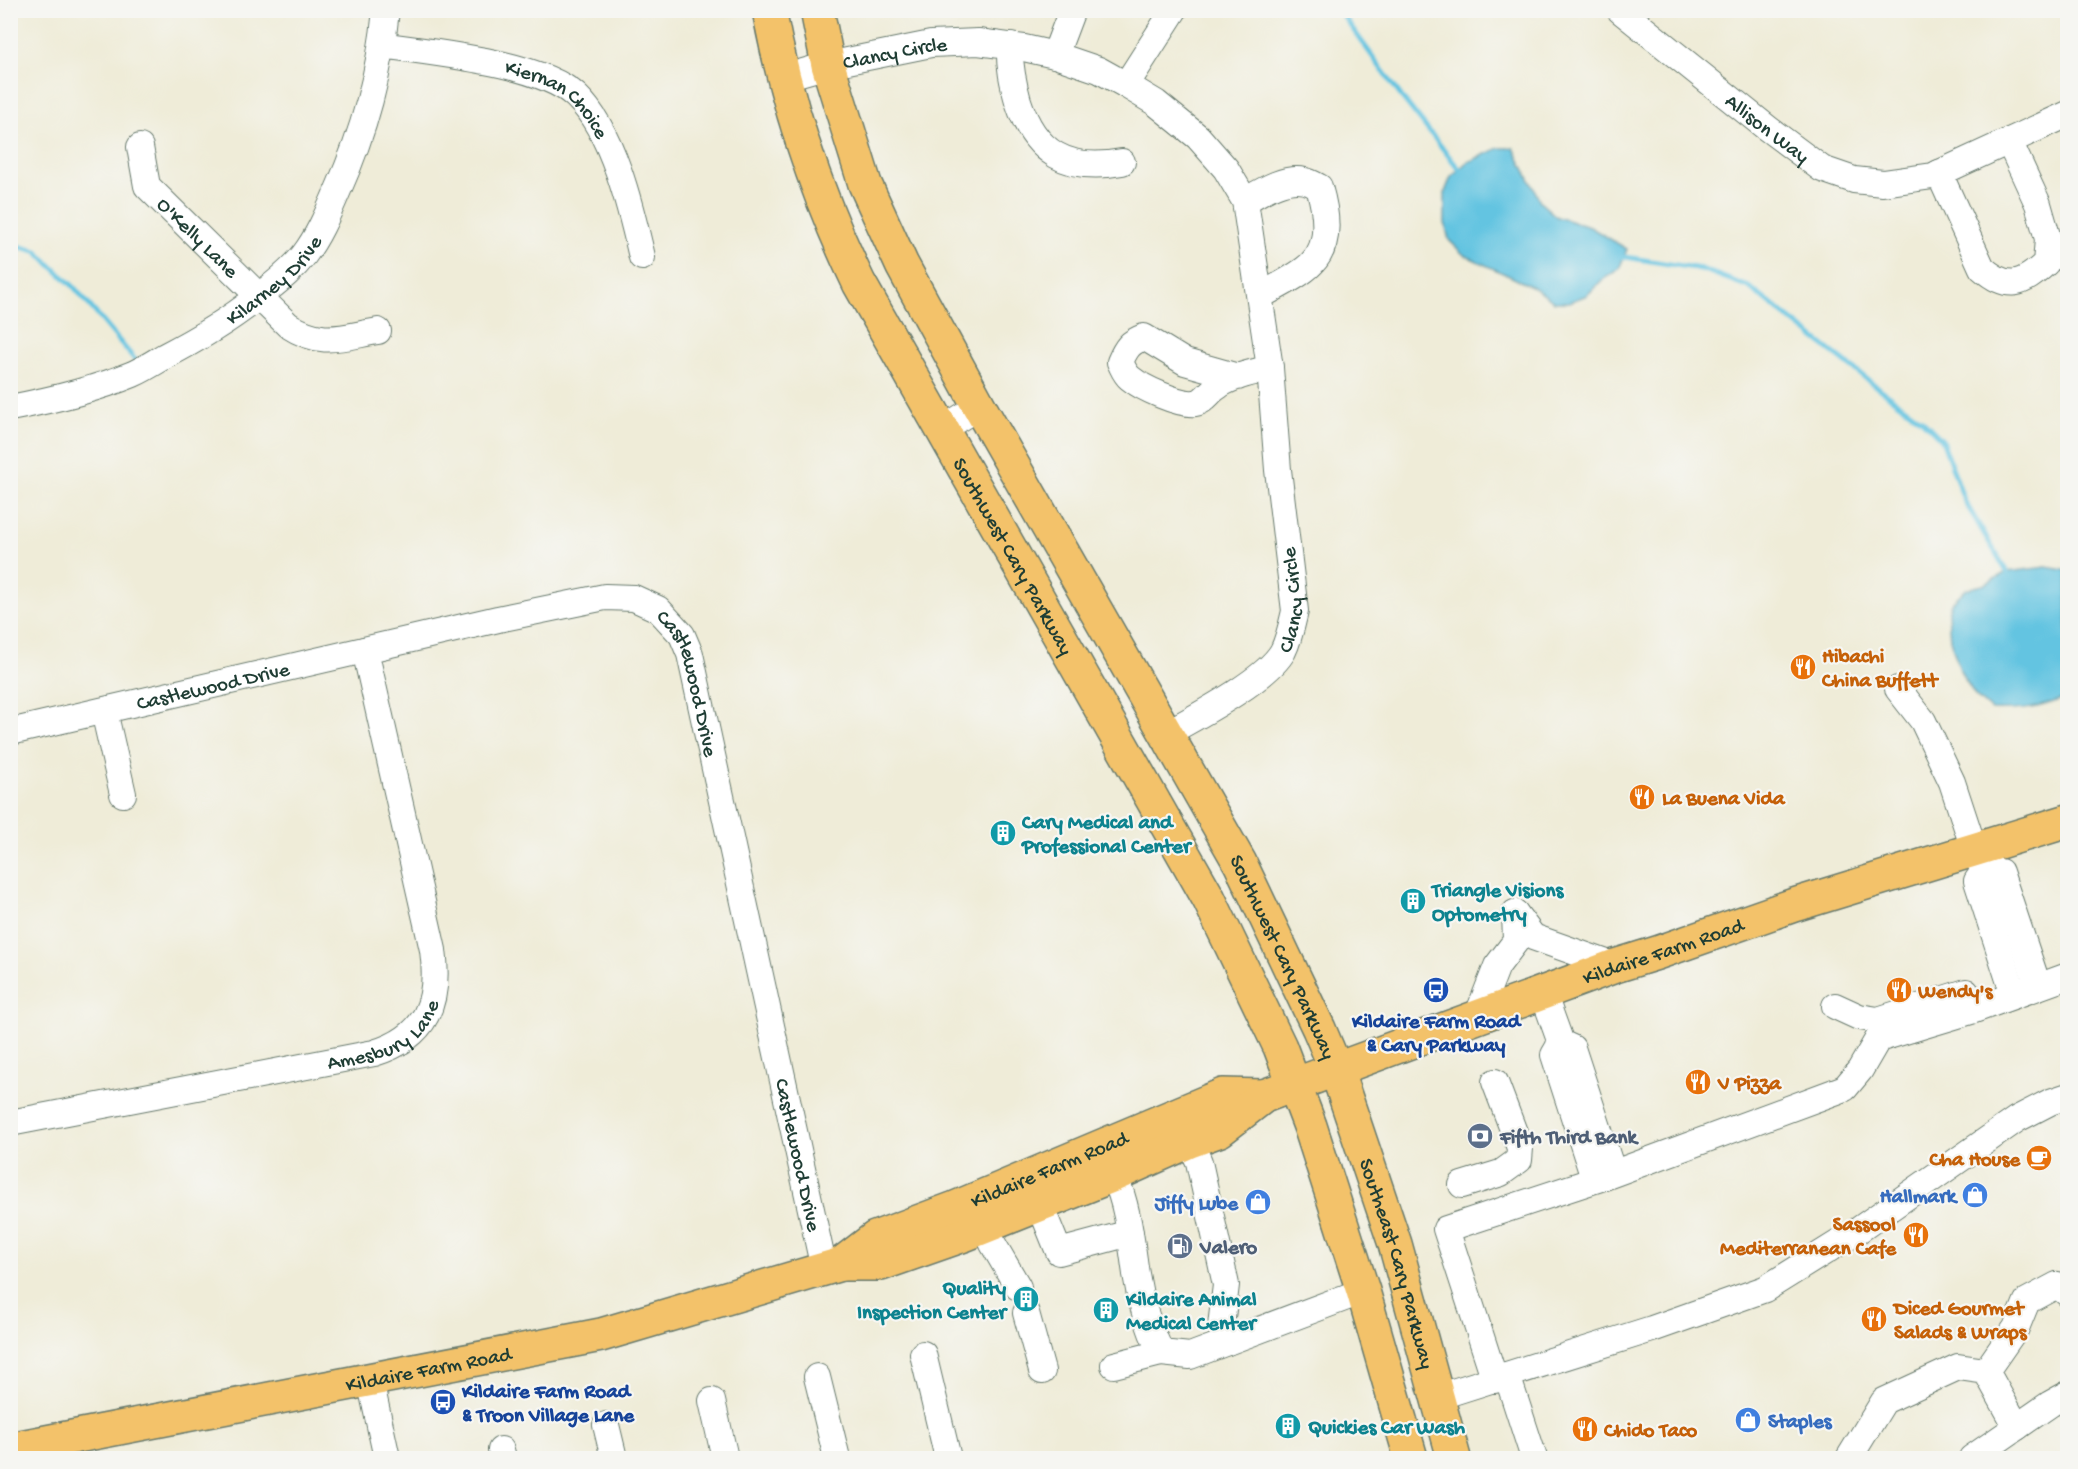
<svg xmlns="http://www.w3.org/2000/svg" width="2078" height="1469" font-family="'Gochi Hand',sans-serif">
	<rect width="100%" height="100%" fill="#f6f6f2"/>
	<filter id="ink" filterUnits="userSpaceOnUse"><feTurbulence type="fractalNoise" baseFrequency=".0167" numOctaves="2"/><feDisplacementMap in="SourceGraphic" scale="12" xChannelSelector="R" yChannelSelector="G"/><feConvolveMatrix kernelMatrix="1 2 1 2 8 2 1 2 1" color-interpolation-filters="sRGB"/></filter>
	<filter id="wash" filterUnits="userSpaceOnUse"><feTurbulence type="fractalNoise" baseFrequency=".008" numOctaves="4" result="noise"/><feDisplacementMap in="SourceGraphic" scale="24" xChannelSelector="R" yChannelSelector="G"/><feGaussianBlur stdDeviation="1.35" result="paint"/><feColorMatrix in="noise" values="0 0 0 0 0 0 0 0 0 0 0 0 0 0 0 0 0 1.4 0 .05"/><feComposite in="paint" operator="in"/></filter>
	<g filter="url(#wash)">
		<rect width="100%" height="100%" fill="#efecd8"/>
		<path fill="#63c4e1" stroke="#41808a" stroke-width="1.5" d="M1499 148H1514L1541 203 1557 217 1590 227 1627 249 1619 269 1602 280 1587 295 1569 302H1554L1535 288 1464 255 1449 240 1445 223V192L1451 177 1466 163Z
			M2046 567 2064 570 2067 572V697C2037 709 2024 711 1991 710L1976 697 1961 673 1950 639 1948 613 1951 603 1966 589 1983 585 2007 572Z"/>
		<g fill="none" stroke-linecap="round" stroke-linejoin="round">
			<path stroke="#63c4e1" stroke-width="5" d="M1339 10 1401 96 1463 174
				M10 244 36 251 74 287 136 361
				M1619 256 1701 269 1749 287 1882 391 1922 420 1942 440 1965 502 2007 572"/>
		</g>
	</g>
	<g filter="url(#ink)">
		<g fill="none" stroke-linecap="round" stroke-linejoin="round">
			<defs>
				<g id="minor">
					<path id="s1" d="M1620 10 1767 128 1822 169 1854 180 1883 183 1933 176 2068 114"/>
					<path id="s2" d="M382 45C433 53 540 62 576 96 613 131 631 209 642 257"/>
					<path d="M1010 46C1009 66 1013 83 1018 101 1035 154 1068 172 1122 162"/>
					<path d="M1055 55 1072 10"/>
					<path id="s3" d="M782 78 828 65 931 44 978 42 1024 48 1055 55 1099 70 1126 85 1156 103 1198 137 1226 169 1245 201 1270 368C1253 373 1230 376 1217 387 1209 392 1204 402 1195 403 1179 405 1142 388 1130 378 1125 374 1123 368 1120 362 1126 348 1130 342 1144 337L1185 362 1238 377"/>
					<path d="M1126 85 1174 10"/>
					<path id="s4" d="M140 147 147 186 288 325C322 347 341 337 378 331"/>
					<path d="M1939 173 1982 268C2008 291 2022 285 2046 263L2048 239 2038 204 2009 141"/>
					<path d="M1245 201C1262 191 1285 176 1305 181 1310 182 1315 185 1319 187 1326 211 1332 243 1312 263 1301 275 1274 288 1260 296"/>
					<path id="s5" d="M10 408C52 400 94 390 133 374 144 369 155 362 165 356 198 339 228 321 257 298 274 284 291 272 304 255 319 235 328 213 338 190 364 132 380 74 386 10"/>
					<path d="M941 430 979 406"/>
					<path d="M1898 689 1923 721 1952 782 1974 849 1984 871"/>
					<path d="M104 711 123 794"/>
					<path id="s6" d="M10 732 498 619 605 597 634 598 658 609 682 635 690 654 824 1269"/>
					<path id="s7" d="M1167 733C1196 717 1268 679 1283 651 1289 639 1292 624 1295 611L1278 470 1270 368"/>
					<path d="M1984 871 2000 872 2038 986"/>
					<path d="M1984 871 1977 881 2014 995"/>
					<path d="M1515 913 1533 937 1615 966"/>
					<path d="M1543 993 1561 1043 1572 1048 1609 1161 1604 1177 1591 1169 1554 1055 1561 1043"/>
					<path d="M1835 1006 1859 1017 1878 1020 1966 992"/>
					<path d="M1477 1017 1497 966 1516 941 1515 913"/>
					<path id="s8" d="M10 1123 374 1053C427 1037 440 1002 433 950L365 650"/>
					<path d="M1190 1141 1199 1162 1226 1285 1221 1326 1227 1342"/>
					<path d="M1114 1175C1128 1206 1131 1240 1136 1274 1140 1301 1149 1328 1161 1353L1190 1356 1363 1291"/>
					<path d="M1462 1185 1501 1173 1519 1160 1520 1148 1495 1082"/>
					<path d="M1040 1205 1059 1252 1130 1233"/>
					<path d="M986 1227 993 1244 1018 1287"/>
					<path d="M1026 1313 1042 1371"/>
					<path d="M923 1354 948 1458"/>
					<path d="M1114 1365 1161 1353"/>
					<path d="M1986 1371 2016 1328 2027 1301 2057 1285 2068 1294"/>
					<path d="M1507 1375 1534 1458"/>
					<path d="M817 1377 837 1458"/>
					<path d="M370 1380 387 1458"/>
					<path d="M1495 1380 1446 1229 1604 1177 1845 1088 1860 1070 1878 1039 1974 1010 2068 976"/>
					<path d="M1437 1397 1652 1329 1765 1289 1853 1234 2017 1119 2050 1102 2068 1096"/>
					<path d="M712 1401 725 1458"/>
					<path d="M606 1425 614 1458"/>
					<path d="M501 1450 503 1458"/>
					<path d="M1849 1458 1884 1401 1958 1367 1986 1371 2017 1427"/>
					<path d="M1972 1458 2050 1404 2068 1394"/>
				</g>
				<g id="major">
					<path id="s9" d="M769 10C787 106 817 196 859 283L1209 899 1280 1047 1310 1126 1363 1291 1411 1458"/>
					<path id="s10" d="M817 10 828 65 865 184 902 265 979 406 1240 863 1319 1029 1336 1069 1395 1244 1454 1458"/>
					<path id="s11" d="M841 1264 875 1238 955 1208 1223 1095 1264 1096"/>
					<path id="s12" d="M10 1449 601 1335 841 1264H881L964 1235 1114 1175 1190 1141 1220 1130 1264 1096 1615 966 1657 953 1794 905 2068 821"/>
				</g>
			</defs>
			<use href="#minor" stroke="#687a6d" stroke-width="28"/>
			<use href="#major" stroke="#687a6d" stroke-width="36"/>
			<use href="#minor" stroke="#fff" stroke-width="26"/>
			<use href="#major" stroke="#f3c26a" stroke-width="33"/>
		</g>
	</g>
	<defs>
		<symbol id="restaurant-disc" viewBox="-11 -11 22 22"><circle r="9.5" fill="#e8710a" stroke="#f6f6f2"/><path d="M-5-6h1v4h1v-4h1v4h1v-4h1v5L-1.5 .5V6h-2V.5L-5-1ZM5-6V6H3V1.5H1.5Q1.5-4 5-6Z" fill="#fff"/></symbol>
		<symbol id="building-disc" viewBox="-11 -11 22 22"><circle r="9.5" fill="#0f9aa8" stroke="#f6f6f2"/><path d="M-4-6H4V6H1V3H-1V6H-4ZM-2.5-4.3h1.7v1.8h-1.7ZM.8-4.3h1.7v1.8H.8ZM-2.5-1h1.7V.8h-1.7ZM.8-1h1.7V.8H.8Z" fill="#fff"/></symbol>
		<symbol id="bus-disc" viewBox="-11 -11 22 22"><circle r="9.5" fill="#1a4fb4" stroke="#f6f6f2"/><path d="M-5-6H5V4H4V6H2V4H-2V6H-4V4H-5ZM-3.5-4V0h7V-4ZM-3.5 1.2v1.5H-2V1.2ZM2 1.2v1.5H3.5V1.2Z" fill="#fff"/></symbol>
		<symbol id="bank-disc" viewBox="-11 -11 22 22"><circle r="9.5" fill="#5c6f8a" stroke="#f6f6f2"/><path d="M-6-4H6V4H-6ZM0-2.3a2.3 2.3 0 1 0 0 4.6a2.3 2.3 0 1 0 0-4.6Z" fill="#fff"/></symbol>
		<symbol id="cafe-disc" viewBox="-11 -11 22 22"><circle r="9.5" fill="#e8710a" stroke="#f6f6f2"/><path d="M-5.5-4.5H6V0H3Q3 3.5 0 3.5H-2.5Q-5.5 3.5-5.5 0ZM3-3.2v2h1.7v-2ZM-6 4.5H4V6H-6Z" fill="#fff"/></symbol>
		<symbol id="shop-disc" viewBox="-11 -11 22 22"><circle r="9.5" fill="#3f7fe0" stroke="#f6f6f2"/><path d="M-5-2.5h2.3a2.7 3.5 0 0 1 5.4 0H5L5.5 6h-11ZM-1.5-2.5h3a1.5 2.3 0 0 0-3 0Z" fill="#fff"/></symbol>
		<symbol id="fuel-disc" viewBox="-11 -11 22 22"><circle r="9.5" fill="#5c6f8a" stroke="#f6f6f2"/><path d="M-5.5-6h7V0h2V4h1.3V-2.5L3-4.5l.8-.8L6-3V5H2.5V1h-1V6h-7ZM-4.2-4.7v3.2H.2V-4.7Z" fill="#fff"/></symbol>
	</defs>
	<g fill-rule="evenodd">
		<use href="#restaurant-disc" x="1788" y="652" width="30" height="30"/>
		<use href="#restaurant-disc" x="1627" y="782" width="30" height="30"/>
		<use href="#building-disc" x="988" y="818" width="30" height="30"/>
		<use href="#building-disc" x="1398" y="886" width="30" height="30"/>
		<use href="#bus-disc" x="1421" y="975" width="30" height="30"/>
		<use href="#restaurant-disc" x="1884" y="975" width="30" height="30"/>
		<use href="#restaurant-disc" x="1683" y="1067" width="30" height="30"/>
		<use href="#bank-disc" x="1465" y="1121" width="30" height="30"/>
		<use href="#cafe-disc" x="2024" y="1143" width="30" height="30"/>
		<use href="#shop-disc" x="1960" y="1180" width="30" height="30"/>
		<use href="#shop-disc" x="1243" y="1187" width="30" height="30"/>
		<use href="#restaurant-disc" x="1901" y="1220" width="30" height="30"/>
		<use href="#fuel-disc" x="1165" y="1231" width="30" height="30"/>
		<use href="#building-disc" x="1011" y="1284" width="30" height="30"/>
		<use href="#building-disc" x="1091" y="1295" width="30" height="30"/>
		<use href="#restaurant-disc" x="1859" y="1304" width="30" height="30"/>
		<use href="#bus-disc" x="428" y="1387" width="30" height="30"/>
		<use href="#shop-disc" x="1733" y="1405" width="30" height="30"/>
		<use href="#building-disc" x="1273" y="1411" width="30" height="30"/>
		<use href="#restaurant-disc" x="1570" y="1414" width="30" height="30"/>
	</g>
	<g text-anchor="middle" stroke-width="4.5" stroke-linejoin="round" paint-order="stroke">
		<g font-size="21" fill="#1f3d34" stroke="#f6f6f2">
			<text dy="7" stroke="none"><textPath href="#s3" startOffset="116">Clancy Circle</textPath></text>
			<text dy="7" stroke="none"><textPath href="#s2" startOffset="189">Kiernan Choice</textPath></text>
			<text dy="7" stroke="none"><textPath href="#s1" startOffset="189">Allison Way</textPath></text>
			<text dy="7" stroke="none"><textPath href="#s4" startOffset="112">O'Kelly Lane</textPath></text>
			<text dy="7" stroke="none"><textPath href="#s5" startOffset="298">Kilarney Drive</textPath></text>
			<text dy="7" stroke="none"><textPath href="#s9" startOffset="602">Southwest Cary Parkway</textPath></text>
			<text dy="7" stroke="none"><textPath href="#s7" startOffset="196">Clancy Circle</textPath></text>
			<text dy="7" stroke="none"><textPath href="#s6" startOffset="208">Castlewood Drive</textPath></text>
			<text dy="7" stroke="none"><textPath href="#s6" startOffset="748">Castlewood Drive</textPath></text>
			<text dy="7" stroke="none"><textPath href="#s12" startOffset="1737">Kildaire Farm Road</textPath></text>
			<text dy="7" stroke="none"><textPath href="#s10" startOffset="1060">Southwest Cary Parkway</textPath></text>
			<text dy="7" stroke="none"><textPath href="#s8" startOffset="388">Amesbury Lane</textPath></text>
			<text dy="7" stroke="none"><textPath href="#s6" startOffset="1234">Castlewood Drive</textPath></text>
			<text dy="7" stroke="none"><textPath href="#s11" startOffset="230">Kildaire Farm Road</textPath></text>
			<text dy="7" stroke="none"><textPath href="#s10" startOffset="1388">Southeast Cary Parkway</textPath></text>
			<text dy="7" stroke="none"><textPath href="#s12" startOffset="426">Kildaire Farm Road</textPath></text>
		</g>
		<g font-size="21" font-weight="bold" fill="#c56008" stroke="#f6f6f2" text-anchor="start">
			<text x="1822" y="662">Hibachi<tspan x="1822" dy="24">China Buffett</tspan></text>
			<text x="1662" y="804">La Buena Vida</text>
			<text x="1918" y="997">Wendy's</text>
			<text x="1718" y="1089">V Pizza</text>
			<text x="2020" y="1165" text-anchor="end">Cha House</text>
			<text x="1896" y="1230" text-anchor="end">Sassool<tspan x="1896" dy="24">Mediterranean Cafe</tspan></text>
			<text x="1894" y="1314">Diced Gourmet<tspan x="1894" dy="24">Salads &amp; Wraps</tspan></text>
			<text x="1604" y="1436">Chido Taco</text>
		</g>
		<g font-size="21" font-weight="bold" fill="#0d838f" stroke="#f6f6f2" text-anchor="start">
			<text x="1022" y="828">Cary Medical and<tspan x="1022" dy="24">Professional Center</tspan></text>
			<text x="1432" y="896">Triangle Visions<tspan x="1432" dy="24">Optometry</tspan></text>
			<text x="1006" y="1294" text-anchor="end">Quality<tspan x="1006" dy="24">Inspection Center</tspan></text>
			<text x="1126" y="1305">Kildaire Animal<tspan x="1126" dy="24">Medical Center</tspan></text>
			<text x="1308" y="1433">Quickies Car Wash</text>
		</g>
		<g font-size="21" font-weight="bold" fill="#164399" stroke="#f6f6f2">
			<text x="1436" y="1027">Kildaire Farm Road<tspan x="1436" dy="24">&amp; Cary Parkway</tspan></text>
			<text x="462" y="1397" text-anchor="start">Kildaire Farm Road<tspan x="462" dy="24">&amp; Troon Village Lane</tspan></text>
		</g>
		<g font-size="21" font-weight="bold" fill="#4e5e75" stroke="#f6f6f2" text-anchor="start">
			<text x="1500" y="1143">Fifth Third Bank</text>
			<text x="1200" y="1253">Valero</text>
		</g>
		<g font-size="21" font-weight="bold" fill="#366cbe" stroke="#f6f6f2" text-anchor="end">
			<text x="1956" y="1202">Hallmark</text>
			<text x="1238" y="1209">Jiffy Lube</text>
			<text x="1768" y="1427" text-anchor="start">Staples</text>
		</g>
	</g>
	<rect width="2078" height="1469" fill="none" stroke="#f6f6f2" stroke-width="36"/>
</svg>
